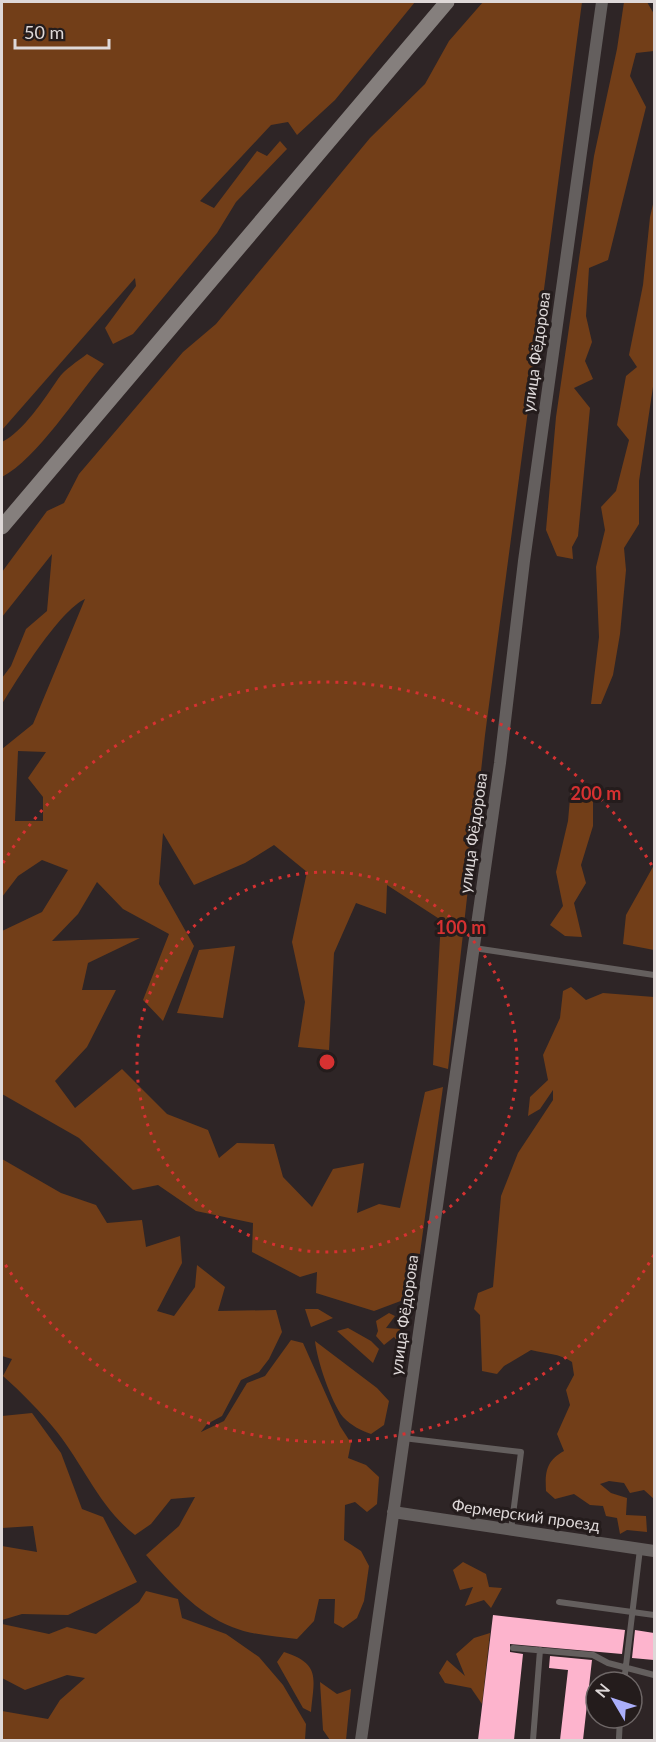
<svg xmlns="http://www.w3.org/2000/svg" width="656" height="1742" font-family="Lato,sans-serif">
	<rect width="100%" height="100%" fill="#2e2526"/>
	<path fill="#723e18" fill-rule="evenodd" d="M2 2H415L335 100 297 135 288 122 271 125 200 201 214 208 257 151 267 156 280 141 287 149 236 202 217 233 133 334 113 344 105 328 136 286 135 278 2 430Z
		M483 2H582L485 735 448 1069 433 1065 441 920 387 885 386 914 356 903 334 953 329 1050 298 1047 305 1002 292 942 307 872 274 845 245 863 194 885 163 833 159 884 194 946 163 1021 143 1000 169 934 123 909 97 882 78 914 52 941 140 938 88 963 82 990H116L87 1047 55 1081 75 1108 122 1069 167 1114 208 1130 219 1158 237 1143 274 1144 283 1177 312 1207 333 1169 364 1163 357 1213 379 1204 400 1208 425 1092 443 1087 414 1296 374 1311 316 1293 317 1272 300 1277 252 1252 253 1223 196 1211 158 1185 133 1190 79 1138 2 1094V931L42 912 68 870 42 860 18 876 2 897V749L33 724 85 599C59 611 18 678 2 704V678L11 666 26 629 47 611 52 554 2 617V572L47 511 64 503 79 474 183 352 216 324 370 138 425 84 449 41ZM18 751 46 752 28 778 43 797V821H15Z
		M624 2H647L654 14V51L636 53 630 76 646 107 608 260 589 268 586 316 592 342 585 361 593 379 574 388 590 408 578 536 572 547 573 559 557 556 546 530 556 417 594 156 617 49Z
		M654 200V380L639 481V524L624 548 626 570 620 634 613 675 601 704H591L599 637 596 567 605 530 601 507 616 491 629 440 617 425 626 376 637 367 629 355 643 285 650 217Z
		M87 354 104 364C77 395 37 459 2 477V442C23 432 45 398 58 379 65 369 78 361 87 354Z
		M571 787 593 788V826L581 865 586 883 574 903 582 937 565 936 550 925 563 906 556 872 568 821Z
		M654 865V950L623 944 626 915Z
		M235 946 223 1018 177 1013 199 950Z
		M571 987 586 1000 603 993 654 997V1499L644 1490 630 1493 624 1483 609 1481 600 1484 611 1493 627 1498 626 1515 646 1516 647 1532 627 1530 620 1534 617 1518 606 1516 603 1506 590 1505 574 1494 555 1499 546 1491C545 1472 546 1461 564 1451L557 1434 570 1405 566 1390 574 1375 572 1362C559 1353 546 1354 531 1350L504 1366 497 1374 482 1371 480 1315 474 1309 478 1293 493 1287 501 1196 518 1153 553 1100V1090L540 1109 528 1116 530 1097 548 1080 543 1055 560 1018 563 991Z
		M2 1159 61 1193 96 1205 107 1223 142 1220 146 1247 180 1236 182 1263 157 1311 174 1316 195 1287 197 1265 225 1287 218 1311 276 1310 282 1332 269 1359 259 1372 241 1380 222 1416 207 1424 201 1432 224 1421 247 1383 265 1376 291 1340 303 1343 340 1426 351 1443 348 1458 366 1465 379 1477 377 1504 367 1512 355 1502 345 1505 344 1540 361 1551 369 1566 364 1601 357 1618 343 1628 334 1623 335 1599H319L314 1621 297 1639C276 1636 251 1635 232 1627 198 1614 169 1582 146 1555L179 1526 195 1497 171 1499 151 1524 135 1535C100 1508 84 1466 57 1432 41 1412 22 1393 3 1376L12 1359 2 1356Z
		M305 1309H318L333 1318 311 1327Z
		M389 1313 395 1316 386 1328 400 1329 399 1343 394 1337 384 1345 376 1336 378 1331 376 1321Z
		M348 1328 371 1341 379 1349 373 1363 337 1331Z
		M315 1341 377 1388 389 1401 384 1425 371 1434C360 1430 352 1426 343 1417 331 1402 317 1360 315 1341Z
		M32 1413 61 1453 82 1509 103 1517 137 1582 68 1615 22 1614 2 1620V1546L37 1552 33 1526 2 1528V1416Z
		M463 1562 486 1574 489 1587 502 1588 491 1608 484 1600 465 1606 473 1587 460 1590 453 1570Z
		M146 1591 178 1599 182 1618 226 1634 259 1657 283 1685 306 1724 305 1740H2V1711L48 1719 60 1700 85 1678 67 1675 25 1690 2 1678V1624L49 1634 67 1627 96 1634 139 1602Z
		M490 1633 482 1704 471 1688 445 1683 439 1673 447 1660 465 1676 456 1654 474 1638Z
		M284 1652C321 1664 314 1678 311 1712L303 1708 277 1662Z
		M320 1682 337 1694 351 1689 346 1740H330L323 1730Z"/>
	<path fill="#fdb4cd" d="M493 1615 625 1630 622 1654 510 1644V1652L523 1654 514 1740H478Z
		M635 1630 654 1633V1660L632 1658Z
		M550 1656 592 1660 583 1740H560L568 1670 549 1668Z"/>
	<g fill="none" stroke-linecap="round" stroke-linejoin="round">
		<path stroke="#645f5e" stroke-width="6" d="M474 948 654 975
			M403 1438 521 1452 511 1530
			M559 1602 654 1615
			M513 1648 593 1655 608 1663 654 1675
			M624 1682 640 1549
			M619 1738 620 1718
			M533 1740 540 1650"/>
		<path stroke="#645f5e" stroke-width="12" d="M393 1512 654 1551
			M361 1740 500 763 524 561 602 2"/>
		<path stroke="#857f7d" stroke-width="15" d="M2 527 447 2"/>
	</g>
	<g fill="none" stroke="#d63131" stroke-width="3" stroke-dasharray="3 6">
		<circle cx="327" cy="1062" r="190"/>
		<path d="M654 1255A380 380 0 0 1 3 1261M3 863A380 380 0 0 1 654 869"/>
	</g>
	<g text-anchor="middle" stroke-width="6" stroke-linejoin="round" paint-order="stroke">
		<g font-size="16" fill="#ded8d8" stroke="#241c1c">
			<text transform="translate(536 352) rotate(-82)" y="6">улица Фёдорова</text>
			<text transform="translate(473 833) rotate(-82)" y="6">улица Фёдорова</text>
			<text transform="translate(404 1315) rotate(-82)" y="6">улица Фёдорова</text>
			<text transform="translate(526 1515) rotate(8)" y="6">Фермерский проезд</text>
		</g>
	</g>
	<circle cx="327" cy="1062" r="9" fill="#d63131" stroke="#241c1c" stroke-width="3"/>
	<g font-size="18" text-anchor="middle" font-weight="bold" fill="#d63131" stroke="#241c1c" stroke-width="6" stroke-linejoin="round" paint-order="stroke">
		<text x="596" y="800">200 m</text>
		<text x="461" y="934">100 m</text>
	</g>
	<rect width="656" height="1742" fill="none" stroke="#ded8d8" stroke-width="6"/>
	<g transform="translate(614 1700) rotate(309)"><circle r="28" fill="#241c1c" stroke="#6e6767" stroke-width="1.5"/>
	<path d="M0-4.5L10 22L0 15L-10 22Z" fill="#abaffb"/>
	<text y="-9" font-size="16" font-weight="bold" text-anchor="middle" fill="#ded8d8">N</text>
	</g>
	<path d="M15 39v9h94v-9" fill="none" stroke="#ded8d8" stroke-width="3"/>
	<text x="24" y="39" font-size="18" fill="#ded8d8" stroke="#241c1c" stroke-width="4.5" paint-order="stroke">50 m</text>
</svg>
